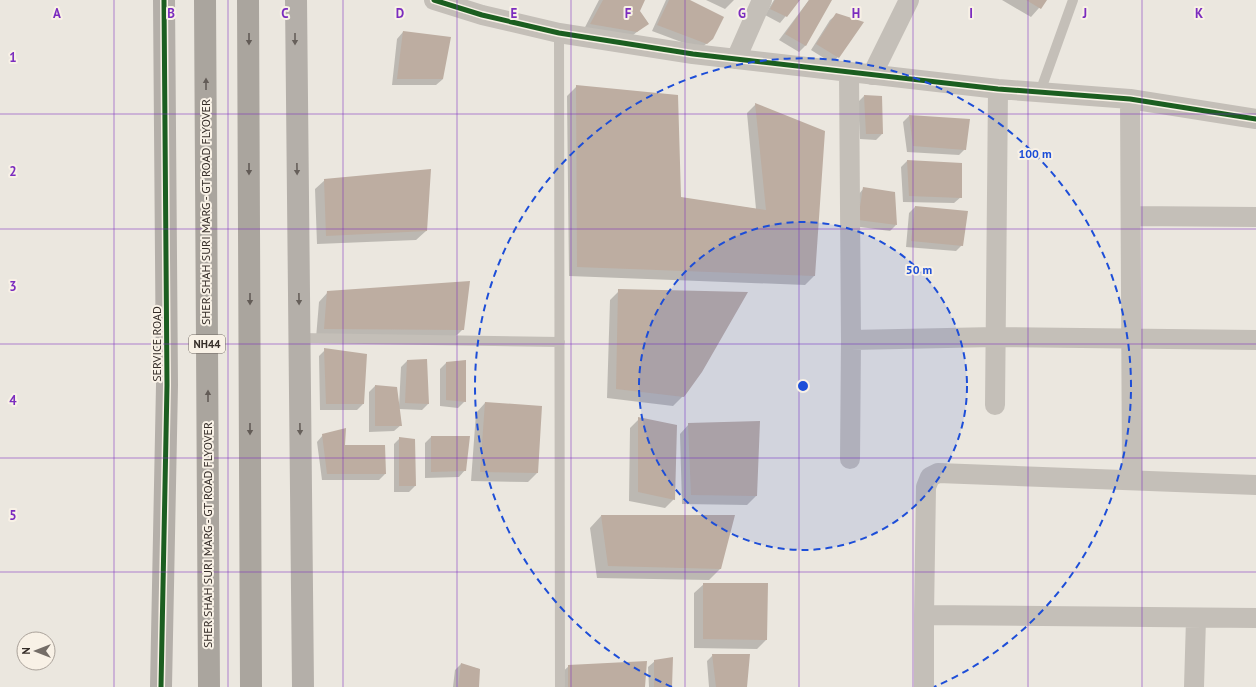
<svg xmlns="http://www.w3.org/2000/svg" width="1256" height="687" font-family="'PT Sans',sans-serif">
	<rect width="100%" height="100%" fill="#ebe7df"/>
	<path fill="#0003" d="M599 0H644L639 11 648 23 627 40 582 33Z
		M666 0H688L712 39 700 49 652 31Z
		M706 0H734L725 9Z
		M774 0H799L780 23 765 15Z
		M809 0H831L805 46 799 52 779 40Z
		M1002 0H1046L1031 17Z
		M837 14 838 57 832 63 811 50 830 20Z
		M403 32 443 79 436 85H392L397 39Z
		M577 86 680 198 756 209 747 113 756 104 814 276 805 285 569 276 567 96Z
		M864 96 882 134 876 140 860 139 858 102Z
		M909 116 965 149 959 155 907 152 903 122Z
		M907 161 961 197 954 203 903 202 901 167Z
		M325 180 426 231 416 240 317 244 315 189Z
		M864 188 896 225 890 231 853 226 858 195Z
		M915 207 962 245 956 251 906 247 909 213Z
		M619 291 683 396 673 406 607 398 610 300Z
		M328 292 463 329 454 338H316L319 302Z
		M325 350 363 404 357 410H320L319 356Z
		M407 361 428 404 422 410 399 409 401 425 394 431 369 432V392L375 386 399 406 401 367Z
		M446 363 465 401 458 408 440 406V369Z
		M485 403 537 473 528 482 471 481 476 413Z
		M639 419 674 499 665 508 629 501 630 428Z
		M689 424 756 496 747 505 682 504 680 434Z
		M323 435 344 446 385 474 379 480H322L317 442Z
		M431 437 465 470 459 477 425 478V443Z
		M400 438 414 440 415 486 409 492H394V444Z
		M601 516 721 568 709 580 597 578 590 528Z
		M704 584H767L766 640 757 649 694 648V593Z
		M713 655 746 687H709L707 661Z
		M655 661 671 687H649L648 667Z
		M461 664 479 669 478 687H453L455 670Z
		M569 666 644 687H559V675Z"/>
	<path fill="#bdada1" d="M603 0H645L640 11 649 24 637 32 590 24Z
		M669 0H690L724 17 713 39 707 44 657 25Z
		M775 0H800L787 17 770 9Z
		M809 0H832L806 46 785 34Z
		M1026 0H1047L1041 9Z
		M836 13 864 22 839 58 816 44Z
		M403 31 451 37 443 79H397Z
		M576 85 678 95 681 197 766 210 755 103 825 131 815 276 577 267Z
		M864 95 882 96 883 134H866Z
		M909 115 970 119 966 150 913 146Z
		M907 160 962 163V198L909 196Z
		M431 169 427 231 326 236 324 179Z
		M863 187 895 192 897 225 858 220Z
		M915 206 968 211 963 246 911 241Z
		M470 281 464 330 324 329 327 291Z
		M618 289 748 292 702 372 684 397 616 389Z
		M324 348 367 354 364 404H326Z
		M427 359 429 404 405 403 407 360Z
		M466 360V402L446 400V362Z
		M375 385 397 387 402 426H375Z
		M485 402 542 406 538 473 480 472Z
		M638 417 677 425 675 500 638 492Z
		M760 421 757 496 691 495 688 423Z
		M346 428 345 445H385L386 474H327L322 434Z
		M431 436H470L466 471 431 472Z
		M399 437 415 439 416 486H399Z
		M601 515H735L721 569 608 566Z
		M703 583H768L767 640 703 639Z
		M712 654H750L747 687H716Z
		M673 657 672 687H654V660Z
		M647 661 645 687H568V665Z
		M461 663 480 669 479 687H458Z"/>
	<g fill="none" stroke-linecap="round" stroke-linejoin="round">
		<path stroke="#c4bfb8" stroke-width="10" d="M559 33 560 687
			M1040 92 1073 0
			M299 338 560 342"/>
		<path stroke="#c4bfb8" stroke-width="20" d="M434 0 482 15 559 33 693 54 998 89 1130 99 1256 119
			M736 59 762 0
			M849 72 851 340 850 459
			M872 75 909 0
			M1130 99 1132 480
			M1131 216 1256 217
			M851 340 995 337 1256 340
			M995 405 998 89
			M924 615 926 487 930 477 938 473 1256 485
			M924 687V615L1256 618
			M1194 687 1196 619"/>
		<path stroke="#b4afa9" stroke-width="22" d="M296 0 303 687
			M161 687 167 385 164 0"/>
		<path stroke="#aaa59e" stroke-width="22" d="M205 0 209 687
			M248 0 251 687"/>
		<defs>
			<path id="cycleway" d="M434 0 482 15 559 33 693 54 998 89 1130 99 1256 119
				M161 687 167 385 164 0"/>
		</defs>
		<use href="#cycleway" stroke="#f8f1e6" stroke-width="8"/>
		<use href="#cycleway" stroke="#1b5e20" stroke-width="5"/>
	</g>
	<defs><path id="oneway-solid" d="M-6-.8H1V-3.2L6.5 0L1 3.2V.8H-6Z"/></defs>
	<g fill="#635c57">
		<use href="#oneway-solid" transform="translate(249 39) rotate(90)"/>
		<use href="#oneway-solid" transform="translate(206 84) rotate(-90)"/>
		<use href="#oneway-solid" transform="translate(249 169) rotate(90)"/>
		<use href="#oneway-solid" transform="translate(250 299) rotate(90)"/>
		<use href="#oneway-solid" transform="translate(208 396) rotate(-90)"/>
		<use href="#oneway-solid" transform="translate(250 429) rotate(90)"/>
	</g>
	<g fill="#67605b">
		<use href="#oneway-solid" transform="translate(295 39) rotate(90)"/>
		<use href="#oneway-solid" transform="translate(297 169) rotate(89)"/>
		<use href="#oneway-solid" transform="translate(299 299) rotate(89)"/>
		<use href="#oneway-solid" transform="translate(300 429) rotate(89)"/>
	</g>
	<path fill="none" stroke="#7b2cbf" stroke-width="1" stroke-opacity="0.55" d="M114 0V687M228 0V687M343 0V687M457 0V687M571 0V687M685 0V687M799 0V687M913 0V687M1028 0V687M1142 0V687M0 114H1256M0 229H1256M0 344H1256M0 458H1256M0 572H1256"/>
	<circle cx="803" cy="386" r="164" fill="#1d4ed8" fill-opacity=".12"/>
	<g fill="none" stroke="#1d4ed8" stroke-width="2" stroke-dasharray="7 5">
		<circle cx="803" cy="386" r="164"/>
		<path d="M672 687A328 328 0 1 1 934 687"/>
	</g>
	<g text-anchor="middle" stroke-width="4" stroke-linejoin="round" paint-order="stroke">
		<rect fill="#f8f1e6" stroke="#6f6760" stroke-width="1" x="189" y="335" width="36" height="18" rx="3"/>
		<g font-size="11" font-weight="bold" fill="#342c27">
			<text x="207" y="348">NH44</text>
		</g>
		<g font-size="12" fill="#342c27" stroke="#f8f1e6">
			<text transform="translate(206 212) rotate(-90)" y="4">SHER SHAH SURI MARG - GT ROAD FLYOVER</text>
			<text transform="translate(157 344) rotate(-90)" y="4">SERVICE ROAD</text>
			<text transform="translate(208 535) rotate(-90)" y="4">SHER SHAH SURI MARG - GT ROAD FLYOVER</text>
		</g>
	</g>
	<g font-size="13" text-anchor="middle" font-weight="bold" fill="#7b2cbf" stroke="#f8f1e6" stroke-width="4" stroke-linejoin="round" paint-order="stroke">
		<text x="57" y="18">A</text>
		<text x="171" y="18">B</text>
		<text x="285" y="18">C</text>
		<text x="400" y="18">D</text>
		<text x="514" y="18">E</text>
		<text x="628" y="18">F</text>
		<text x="742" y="18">G</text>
		<text x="856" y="18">H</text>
		<text x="971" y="18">I</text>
		<text x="1085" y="18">J</text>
		<text x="1199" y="18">K</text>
		<text x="13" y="62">1</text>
		<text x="13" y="176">2</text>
		<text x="13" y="291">3</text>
		<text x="13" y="405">4</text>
		<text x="13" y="520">5</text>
	</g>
	<circle cx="803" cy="386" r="6" fill="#1d4ed8" stroke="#f8f1e6" stroke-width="2"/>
	<g font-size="12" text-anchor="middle" font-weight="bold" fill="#1d4ed8" stroke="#f8f1e6" stroke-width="4" stroke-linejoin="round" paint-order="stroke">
		<text x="1035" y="158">100 m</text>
		<text x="919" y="274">50 m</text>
	</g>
	<g transform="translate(36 651) rotate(270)"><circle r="19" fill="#f8f1e6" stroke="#aaa29a"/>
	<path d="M0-3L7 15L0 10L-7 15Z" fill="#746d67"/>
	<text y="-6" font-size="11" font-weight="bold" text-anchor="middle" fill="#342c27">N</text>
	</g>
</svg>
